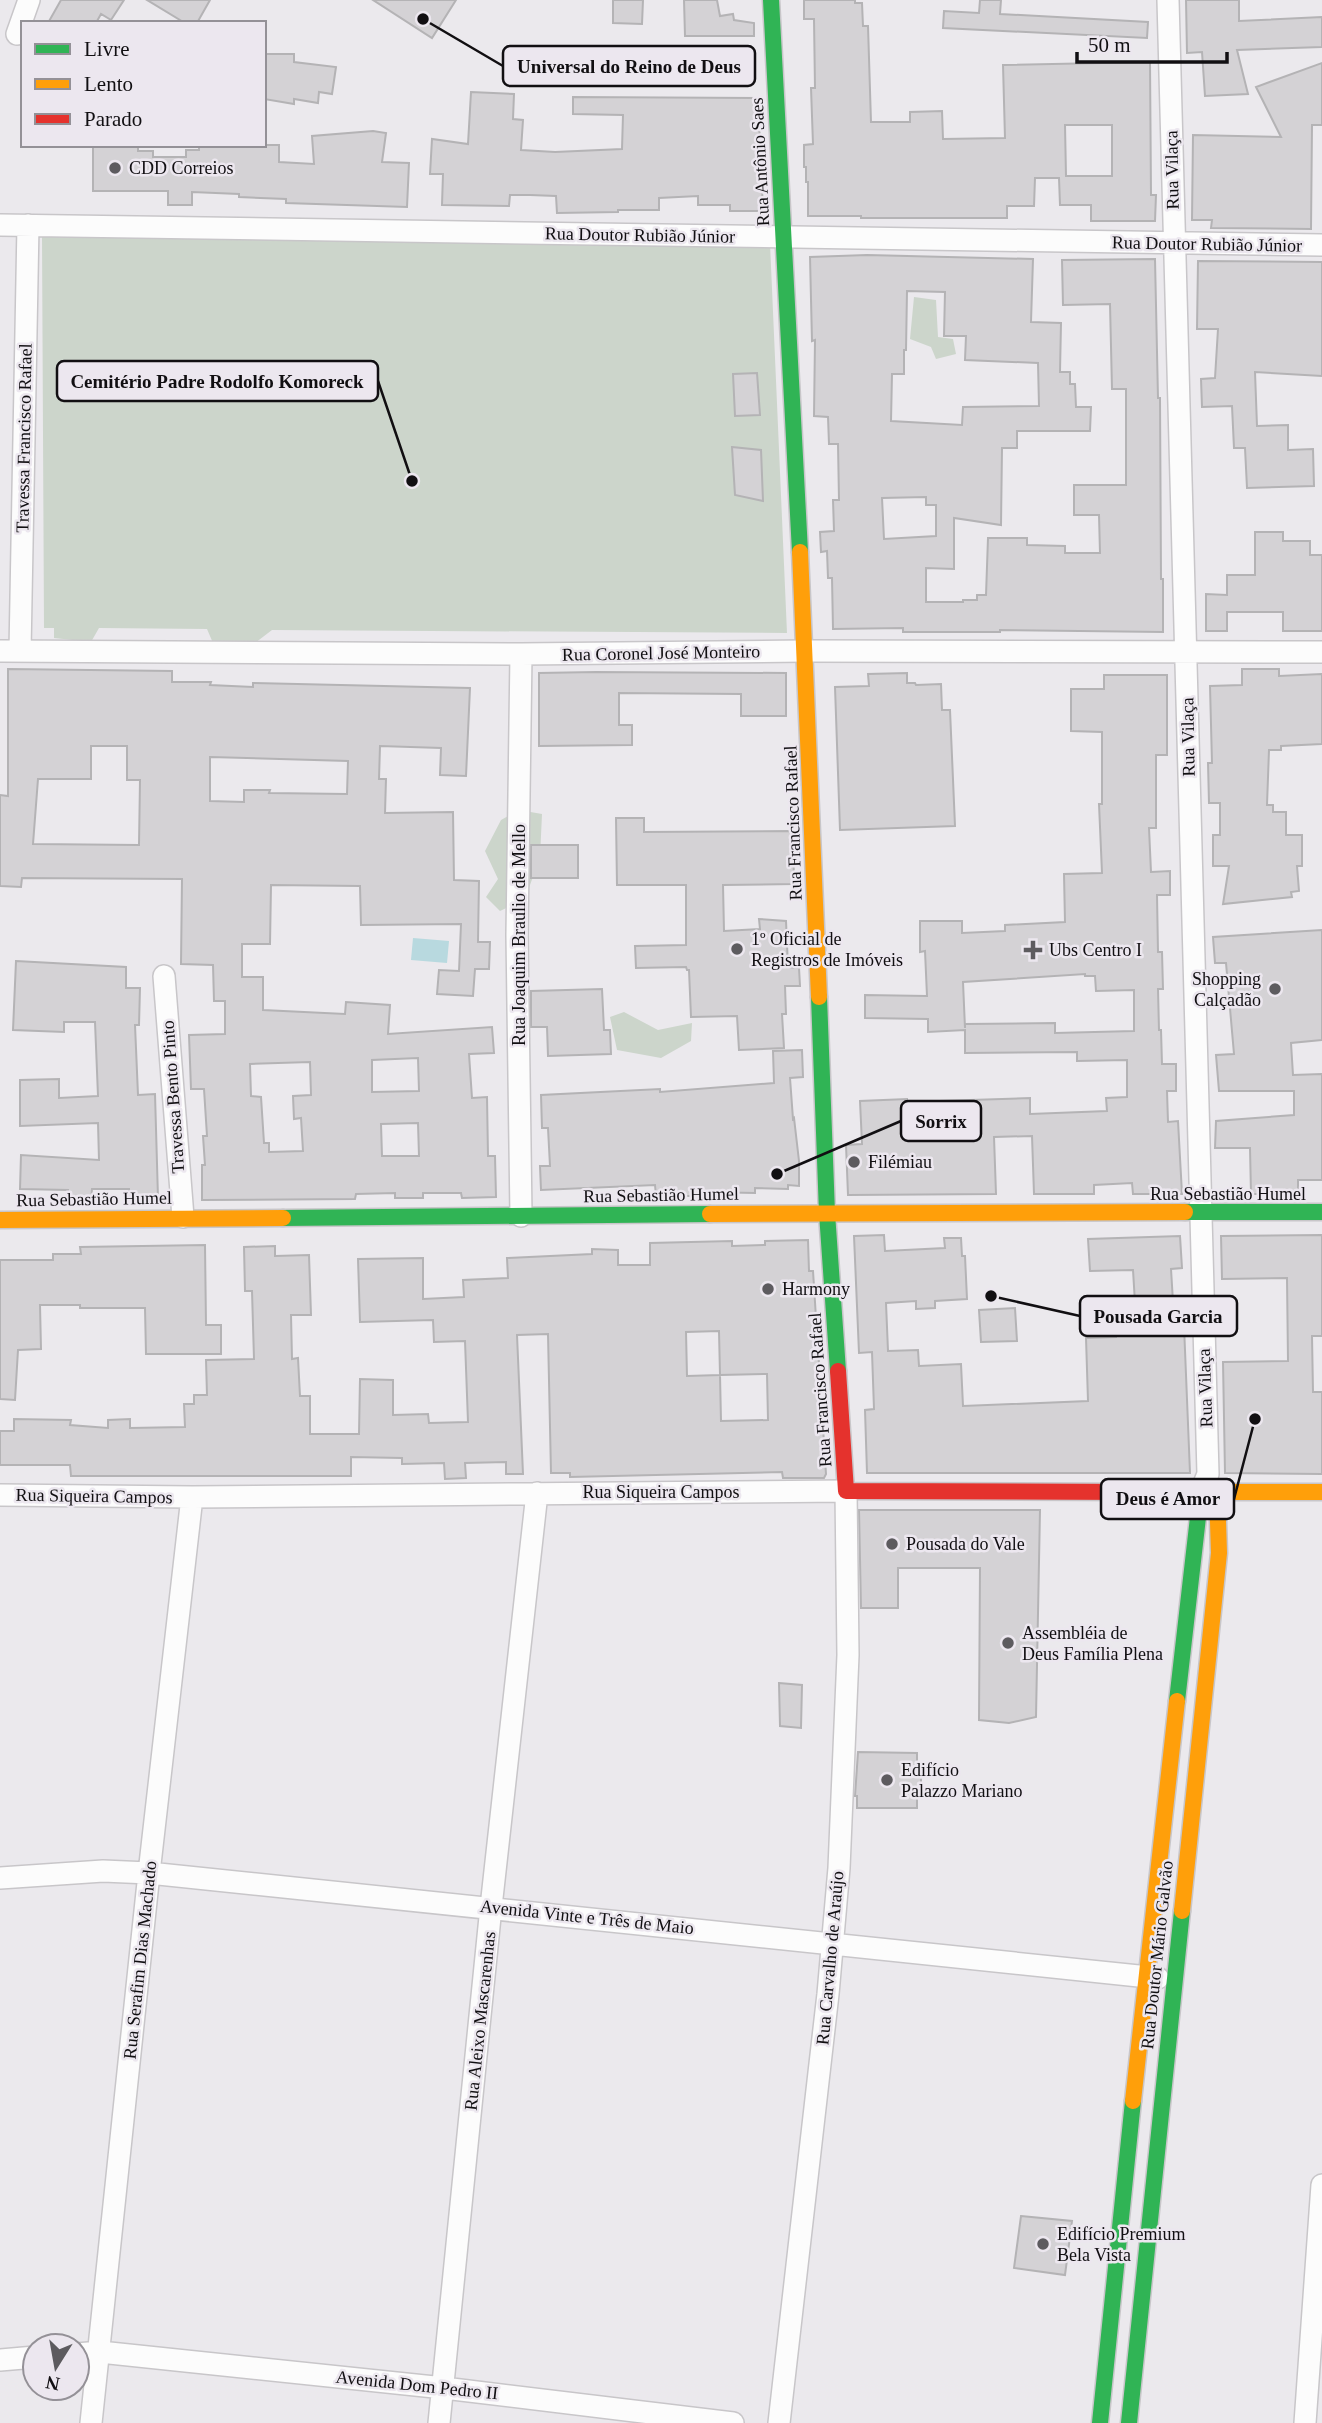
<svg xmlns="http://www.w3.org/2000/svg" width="1322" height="2423" font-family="Georgia,serif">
	<rect width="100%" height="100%" fill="#ebe9ed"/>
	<path fill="#ccd5cb" d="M42 237 770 243 787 633 272 630 255 643H213L207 629 99 628 91 642 54 638V628H44Z
		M914 297 936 300 938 337 953 339 956 354 936 359 931 347 910 339Z
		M519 810 542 814 540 857 525 899 500 911 486 897 498 879 485 851 501 820Z
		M624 1012 658 1030 692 1023 691 1041 661 1058 617 1050 610 1017Z"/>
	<path fill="#b8d9df" d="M413 938 449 941 447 963 411 960Z"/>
	<path fill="#d4d2d5" stroke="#b4b3b5" stroke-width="2" fill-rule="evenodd" d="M61 0H124L111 20 101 14 96 23H48Z
		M147 0H210L197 23H185Z
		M373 0H456L432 38Z
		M613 0H643L642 24 613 23Z
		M684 0H717L720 16 733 14 734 20 754 23V36H685Z
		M804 0H855V3H862L863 26H868L871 122H910V112L942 111 943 139 1005 138 1003 65 1150 62 1151 195H1156L1155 221H1091V205H1060L1059 178H1035L1034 206H1007V218H861V216H808V182H806V167H804V145L813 144 811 88H815L814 19H804ZM1065 125H1112V176H1066Z
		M980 0H1001L1000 14 1148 22 1147 38 943 28 944 11 979 13Z
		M1186 0H1239V21L1322 17V47L1237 50 1248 94 1205 96 1202 52 1187 53Z
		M264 54H294V62L336 67 332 94 319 92 318 103 294 99V104L264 99Z
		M1322 63V125H1312L1311 229 1211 228 1212 220H1192L1193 135 1281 137 1256 87Z
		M471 92 514 94 513 119 523 120 521 150 555 152 622 149 623 115 573 114V97L758 98 763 211H730V205H698V196L659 198V210H618V212L557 213 556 196 530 195H510L509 206 442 205 443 174H430L432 139 468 144Z
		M373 131 386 133 382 162 409 163 407 207 286 203V199L239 197V194L192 192V205H168V191H93V145H138V151H153V157H186V150H199V145H279V162L314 164 312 136Z
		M867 255 1033 259 1031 322 1061 323 1060 372H1070V384H1075L1076 407H1091L1090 431H1017V448H1002L1001 525 954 518V569L926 568V602H963V600H977V595H986L988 538H1027V545L1065 546V553H1100L1099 515H1074V485H1126V389H1112L1110 304 1063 305 1062 260 1155 259 1158 398H1160L1161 579H1163V632L1000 630V632H903V628L833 629 832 578H828L827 551 821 552 820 532 834 531 833 500H839L838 444H829L828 417 814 416 815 340 812 341 810 257ZM907 291 945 292 944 336H966L965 360 1038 363 1039 406 963 407 962 425 891 421 892 374H904V350H906ZM926 497V505H936V536L884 539 882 498Z
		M1198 261 1322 262V376L1255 372 1257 426 1288 425V450L1313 449 1314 486 1247 488 1245 448H1234L1232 406 1202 407 1201 379 1215 378 1218 329H1197Z
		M757 373 760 415 735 416 733 374Z
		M732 447 761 450 763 501 735 495Z
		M1255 532H1283V541H1310V555H1322V631H1283V612H1227V631H1206V594L1227 595V575H1255Z
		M8 669 172 671V682H211L210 685 253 687V683L470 688 466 776 440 775 441 748 380 746 379 779H386L385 813 453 812 454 880 479 881 478 942H490L489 969H475L473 996 437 994 439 970 459 971 461 924 361 925 360 886 271 885 270 944H242V977H263V1010L345 1014 346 1002 390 1005 388 1034 492 1027 494 1053 469 1054 472 1098 487 1097 488 1156H495L496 1197 462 1198 461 1193H423V1198H395V1193L356 1194 355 1199 202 1200V1165H205L203 1136H207L204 1089H191L189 1035 225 1034V1001H214L213 965 181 964 182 879 22 878 21 887 0 886V795L8 796ZM91 746H127V780H140L139 845 33 844 38 779H91ZM210 757 348 761 347 794 269 793 270 790H244V802L210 801ZM418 1058 419 1091 372 1092V1060ZM310 1062 311 1095 293 1096 294 1119 301 1118 303 1151 269 1152V1143H264L261 1097 251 1096 250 1064ZM418 1123 419 1156H382L381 1124Z
		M1242 669H1279V676L1322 674V744L1281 746V750H1269L1267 805H1273V812H1286V835H1302V866H1297L1299 891 1291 892 1292 897 1223 904 1229 866H1213V835H1220V803H1209L1208 763H1212L1210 686 1242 685Z
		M596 672 786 673V716H741V694L619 693V725H632V745L539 746V673Z
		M907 673V683H915L916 685 941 684 942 710H950L955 826 840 830 835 687 869 686 868 674Z
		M1104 675H1167V755H1156V828H1149L1151 872 1170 871V895H1157L1158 952H1162L1163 989H1158L1159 1030H1161L1162 1064H1176V1091H1167L1168 1122 1178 1121 1182 1194H1133L1132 1183 1094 1185V1194H1034L1032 1136 994 1137 996 1194 848 1195 846 1145 862 1144 860 1101 907 1099V1102L1030 1098V1114L1107 1111 1106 1098 1127 1097V1060L1077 1061V1052L965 1053V1030L928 1032V1019L865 1018V995L927 996 925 951 920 952V921H962V933L1005 931V925L1065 922 1064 874 1102 873 1099 804H1102V732L1071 731V689H1104ZM1085 974V976H1095L1096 991 1134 990V1031L1055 1033V1023L965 1024V1028L963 982Z
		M616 818H644V832L793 831 794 884 723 885 724 931 760 929 759 919 786 921 788 967 799 968 800 986H785L786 1014H782L784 1048 739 1050 737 1016 691 1017 689 970H687L686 967 636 968 635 946 686 945V885H617Z
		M531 845H578V878H531Z
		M1322 930V1040L1291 1043 1293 1075 1322 1074V1180H1298V1194H1251L1250 1148H1215L1216 1121 1294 1115V1091H1219L1216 1055 1234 1054 1226 963H1215L1213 937Z
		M16 961 126 967V988H140L139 1025H135L138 1095 155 1094 158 1198H129V1189H92L91 1201H67L68 1190 20 1189 21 1155 99 1160 98 1123 20 1126V1080L59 1079V1098L98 1096 95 1022H64V1032L13 1030Z
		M602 989 604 1030H610L611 1054 548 1056 547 1027H531V991Z
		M802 1050 803 1077 790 1078 793 1119 794 1118 799 1161V1186L788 1185V1189L755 1188V1193L705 1192V1196H656L655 1185 541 1190 540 1166H550L548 1128H542L541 1095 660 1089V1092L774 1083 773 1051Z
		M884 1235 885 1251 945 1248 944 1238H961L962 1256H965L967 1299 935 1301V1308L916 1309V1301L886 1303 888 1351 918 1350 919 1366 961 1364 963 1406 1088 1401 1086 1338 1116 1337 1115 1304 1135 1303 1133 1270 1090 1271 1088 1239 1180 1236 1182 1268 1171 1269 1173 1302 1183 1301 1190 1473H867L865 1410 874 1409 872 1352 859 1353 854 1236Z
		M1322 1235V1336H1312L1313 1392H1322V1474L1225 1473 1223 1362 1288 1361 1287 1278 1222 1279 1221 1236Z
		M808 1240 809 1271H813L826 1474 824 1478H783L782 1472 570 1477V1473H551L548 1334 517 1335 523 1474H506V1462L465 1463 466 1478 445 1479 444 1463 402 1464V1458L351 1457V1476H71L70 1465H0V1431H14V1419L71 1420 70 1425 108 1428V1420L130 1419V1428L185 1427 184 1404H194V1395H207L206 1360 254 1359 252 1291H245L244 1247 275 1246V1256L309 1255 311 1315H291L292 1359 298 1358 300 1396H310V1434H359L360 1379 393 1380V1415L428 1414 429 1423 468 1422 465 1341 434 1342 433 1320 360 1322 358 1259 423 1258V1299L464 1297 463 1280 508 1278 507 1258 592 1254V1249L618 1250V1265H650V1243L732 1241V1246L765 1245V1241ZM719 1331 720 1375 687 1376 686 1332ZM767 1374 768 1420 721 1421 720 1375Z
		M205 1245 206 1325H221V1354H146L145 1308H80V1305H40L41 1349 18 1350 15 1400 0 1399V1260H53V1254H81L80 1247Z
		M1015 1308 1017 1341 981 1342 979 1310Z
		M859 1510H1040L1036 1717 1009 1723 979 1720 980 1568H898V1608H861Z
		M779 1683 802 1685 801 1728 780 1726Z
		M858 1752 917 1753V1765H921V1794H917V1808H857V1796H855Z
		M1021 2216 1072 2221 1065 2275 1014 2268Z"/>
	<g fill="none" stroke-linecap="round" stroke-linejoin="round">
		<defs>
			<path id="street" d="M1168 0 1208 1474 1201 1491
				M17 34 29 0
				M0 225 1322 245
				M0 651 521 654 805 651 1322 652
				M20 651 28 225
				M164 976 183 1217
				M521 1216 517 935 521 654
				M0 1495 192 1497 846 1491 848 1655 839 1868 828 1994 779 2423
				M0 1878 103 1871 149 1873 1158 1978
				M77 2354 100 2352 444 2388 733 2423
				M0 2360 35 2357
				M91 2423 149 1873 192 1497
				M439 2423 491 1907 537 1493
				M1305 2423 1322 2185"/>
			<path id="fast" d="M771 0 800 552
				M819 997 827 1213 838 1371
				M1185 1212H1322
				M283 1218 710 1214
				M1177 1701 1201 1491
				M1100 2423 1133 2101
				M1129 2423 1182 1911"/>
			<path id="slow" d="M800 552 819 997
				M710 1214 1185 1212
				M0 1220 283 1218
				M1140 1492H1322
				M1182 1911 1219 1553 1217 1490
				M1133 2101 1177 1701"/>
			<path id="jam" d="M838 1371 846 1491 1140 1492"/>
		</defs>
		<use href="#street" stroke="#c8c6c9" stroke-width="24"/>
		<use href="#fast" stroke="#c8c6c9" stroke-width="19"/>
		<use href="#slow" stroke="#c8c6c9" stroke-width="19"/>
		<use href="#jam" stroke="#c8c6c9" stroke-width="19"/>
		<use href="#street" stroke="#fcfcfc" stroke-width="21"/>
		<use href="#fast" stroke="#30b455" stroke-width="16"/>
		<use href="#slow" stroke="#ff9f0a" stroke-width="16"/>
		<use href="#jam" stroke="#e5322d" stroke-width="16"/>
	</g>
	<g fill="#5d5b5f" stroke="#ece7ef" stroke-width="2.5">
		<circle cx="115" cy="168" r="7"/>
		<circle cx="737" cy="949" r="7"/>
		<path d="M1029.5 939.5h7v7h7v7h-7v7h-7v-7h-7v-7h7z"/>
		<circle cx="1275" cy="989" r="7"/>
		<circle cx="854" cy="1162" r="7"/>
		<circle cx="768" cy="1289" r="7"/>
		<circle cx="892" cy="1544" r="7"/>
		<circle cx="1008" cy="1643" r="7"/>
		<circle cx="887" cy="1780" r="7"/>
		<circle cx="1043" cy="2244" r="7"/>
	</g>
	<g text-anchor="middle" stroke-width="5" stroke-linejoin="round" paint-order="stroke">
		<g font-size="18" fill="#110f12" stroke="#ece7ef">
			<text transform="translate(760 162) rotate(-93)" y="6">Rua Antônio Saes</text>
			<text transform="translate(1172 170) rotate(-91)" y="6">Rua Vilaça</text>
			<text transform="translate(640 235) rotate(1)" y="6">Rua Doutor Rubião Júnior</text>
			<text transform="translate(1207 244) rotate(1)" y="6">Rua Doutor Rubião Júnior</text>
			<text transform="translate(24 438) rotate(-89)" y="6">Travessa Francisco Rafael</text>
			<text transform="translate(661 653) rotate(-1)" y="6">Rua Coronel José Monteiro</text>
			<text transform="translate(1188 737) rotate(-91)" y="6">Rua Vilaça</text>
			<text transform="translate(793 823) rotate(-92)" y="6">Rua Francisco Rafael</text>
			<text transform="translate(519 935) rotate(-90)" y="6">Rua Joaquim Braulio de Mello</text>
			<text transform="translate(173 1097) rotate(-94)" y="6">Travessa Bento Pinto</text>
			<text x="1228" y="1200">Rua Sebastião Humel</text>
			<text transform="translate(661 1195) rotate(-1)" y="6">Rua Sebastião Humel</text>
			<text transform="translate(94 1199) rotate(-1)" y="6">Rua Sebastião Humel</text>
			<text transform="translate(1205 1388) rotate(-92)" y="6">Rua Vilaça</text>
			<text transform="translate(820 1390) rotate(-94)" y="6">Rua Francisco Rafael</text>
			<text x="661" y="1498">Rua Siqueira Campos</text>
			<text transform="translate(94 1496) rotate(1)" y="6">Rua Siqueira Campos</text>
			<text transform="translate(587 1917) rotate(6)" y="6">Avenida Vinte e Três de Maio</text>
			<text transform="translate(1157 1955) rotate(-84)" y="6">Rua Doutor Mário Galvão</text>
			<text transform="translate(830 1958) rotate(-85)" y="6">Rua Carvalho de Araújo</text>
			<text transform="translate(140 1960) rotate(-84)" y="6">Rua Serafim Dias Machado</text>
			<text transform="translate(480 2021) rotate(-84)" y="6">Rua Aleixo Mascarenhas</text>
			<text transform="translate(417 2385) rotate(6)" y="6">Avenida Dom Pedro II</text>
		</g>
		<g font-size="18" fill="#110f12" stroke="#ece7ef" text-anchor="start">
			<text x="129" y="174">CDD Correios</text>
			<text x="751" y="945">1º Oficial de<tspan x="751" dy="21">Registros de Imóveis</tspan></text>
			<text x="1049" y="956">Ubs Centro I</text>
			<text x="1261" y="985" text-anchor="end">Shopping<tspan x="1261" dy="21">Calçadão</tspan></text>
			<text x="868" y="1168">Filémiau</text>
			<text x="782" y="1295">Harmony</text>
			<text x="906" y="1550">Pousada do Vale</text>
			<text x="1022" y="1639">Assembléia de<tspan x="1022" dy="21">Deus Família Plena</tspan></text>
			<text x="901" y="1776">Edifício<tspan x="901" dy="21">Palazzo Mariano</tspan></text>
			<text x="1057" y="2240">Edifício Premium<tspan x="1057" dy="21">Bela Vista</tspan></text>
		</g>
	</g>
	<path fill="none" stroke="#110f12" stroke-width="2.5" d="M423 19L503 66M412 481L378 381M777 1174L901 1121M991 1296L1080 1316M1255 1419L1234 1499"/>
	<g fill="#110f12" stroke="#ece7ef" stroke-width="2.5">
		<circle cx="423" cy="19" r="7"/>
		<circle cx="412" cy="481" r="7"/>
		<circle cx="777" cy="1174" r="7"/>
		<circle cx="991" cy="1296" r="7"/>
		<circle cx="1255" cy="1419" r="7"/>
	</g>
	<g fill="#ece7ef" stroke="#110f12" stroke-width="2.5">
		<rect x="503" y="46" width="252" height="40" rx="7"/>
		<rect x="57" y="361" width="321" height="40" rx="7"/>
		<rect x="901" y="1101" width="80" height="40" rx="7"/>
		<rect x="1080" y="1296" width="157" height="40" rx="7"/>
		<rect x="1101" y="1479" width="133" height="40" rx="7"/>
	</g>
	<g font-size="19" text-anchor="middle" font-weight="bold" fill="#110f12">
		<text x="629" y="73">Universal do Reino de Deus</text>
		<text x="217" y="388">Cemitério Padre Rodolfo Komoreck</text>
		<text x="941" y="1128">Sorrix</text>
		<text x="1158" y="1323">Pousada Garcia</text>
		<text x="1168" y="1505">Deus é Amor</text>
	</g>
	<rect x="21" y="21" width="245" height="126" fill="#ece7ef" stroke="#949197" stroke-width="2"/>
	<rect x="35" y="44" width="35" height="10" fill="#30b455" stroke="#949197" stroke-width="2"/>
	<text x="84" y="56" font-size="21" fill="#110f12">Livre</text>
	<rect x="35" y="79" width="35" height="10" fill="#ff9f0a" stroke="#949197" stroke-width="2"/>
	<text x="84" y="91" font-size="21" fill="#110f12">Lento</text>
	<rect x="35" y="114" width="35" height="10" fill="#e5322d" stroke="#949197" stroke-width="2"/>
	<text x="84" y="126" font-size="21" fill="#110f12">Parado</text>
	<g transform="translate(56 2367) rotate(191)"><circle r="33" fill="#ece7ef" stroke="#949197" stroke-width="2"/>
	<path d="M0-5L12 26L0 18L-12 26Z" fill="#5d5b5f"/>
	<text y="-10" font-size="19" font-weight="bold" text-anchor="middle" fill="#110f12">N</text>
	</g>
	<path d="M1077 52v10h150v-10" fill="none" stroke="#110f12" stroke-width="3.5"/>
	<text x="1088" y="52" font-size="21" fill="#110f12" stroke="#ece7ef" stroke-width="5" paint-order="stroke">50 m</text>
</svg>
